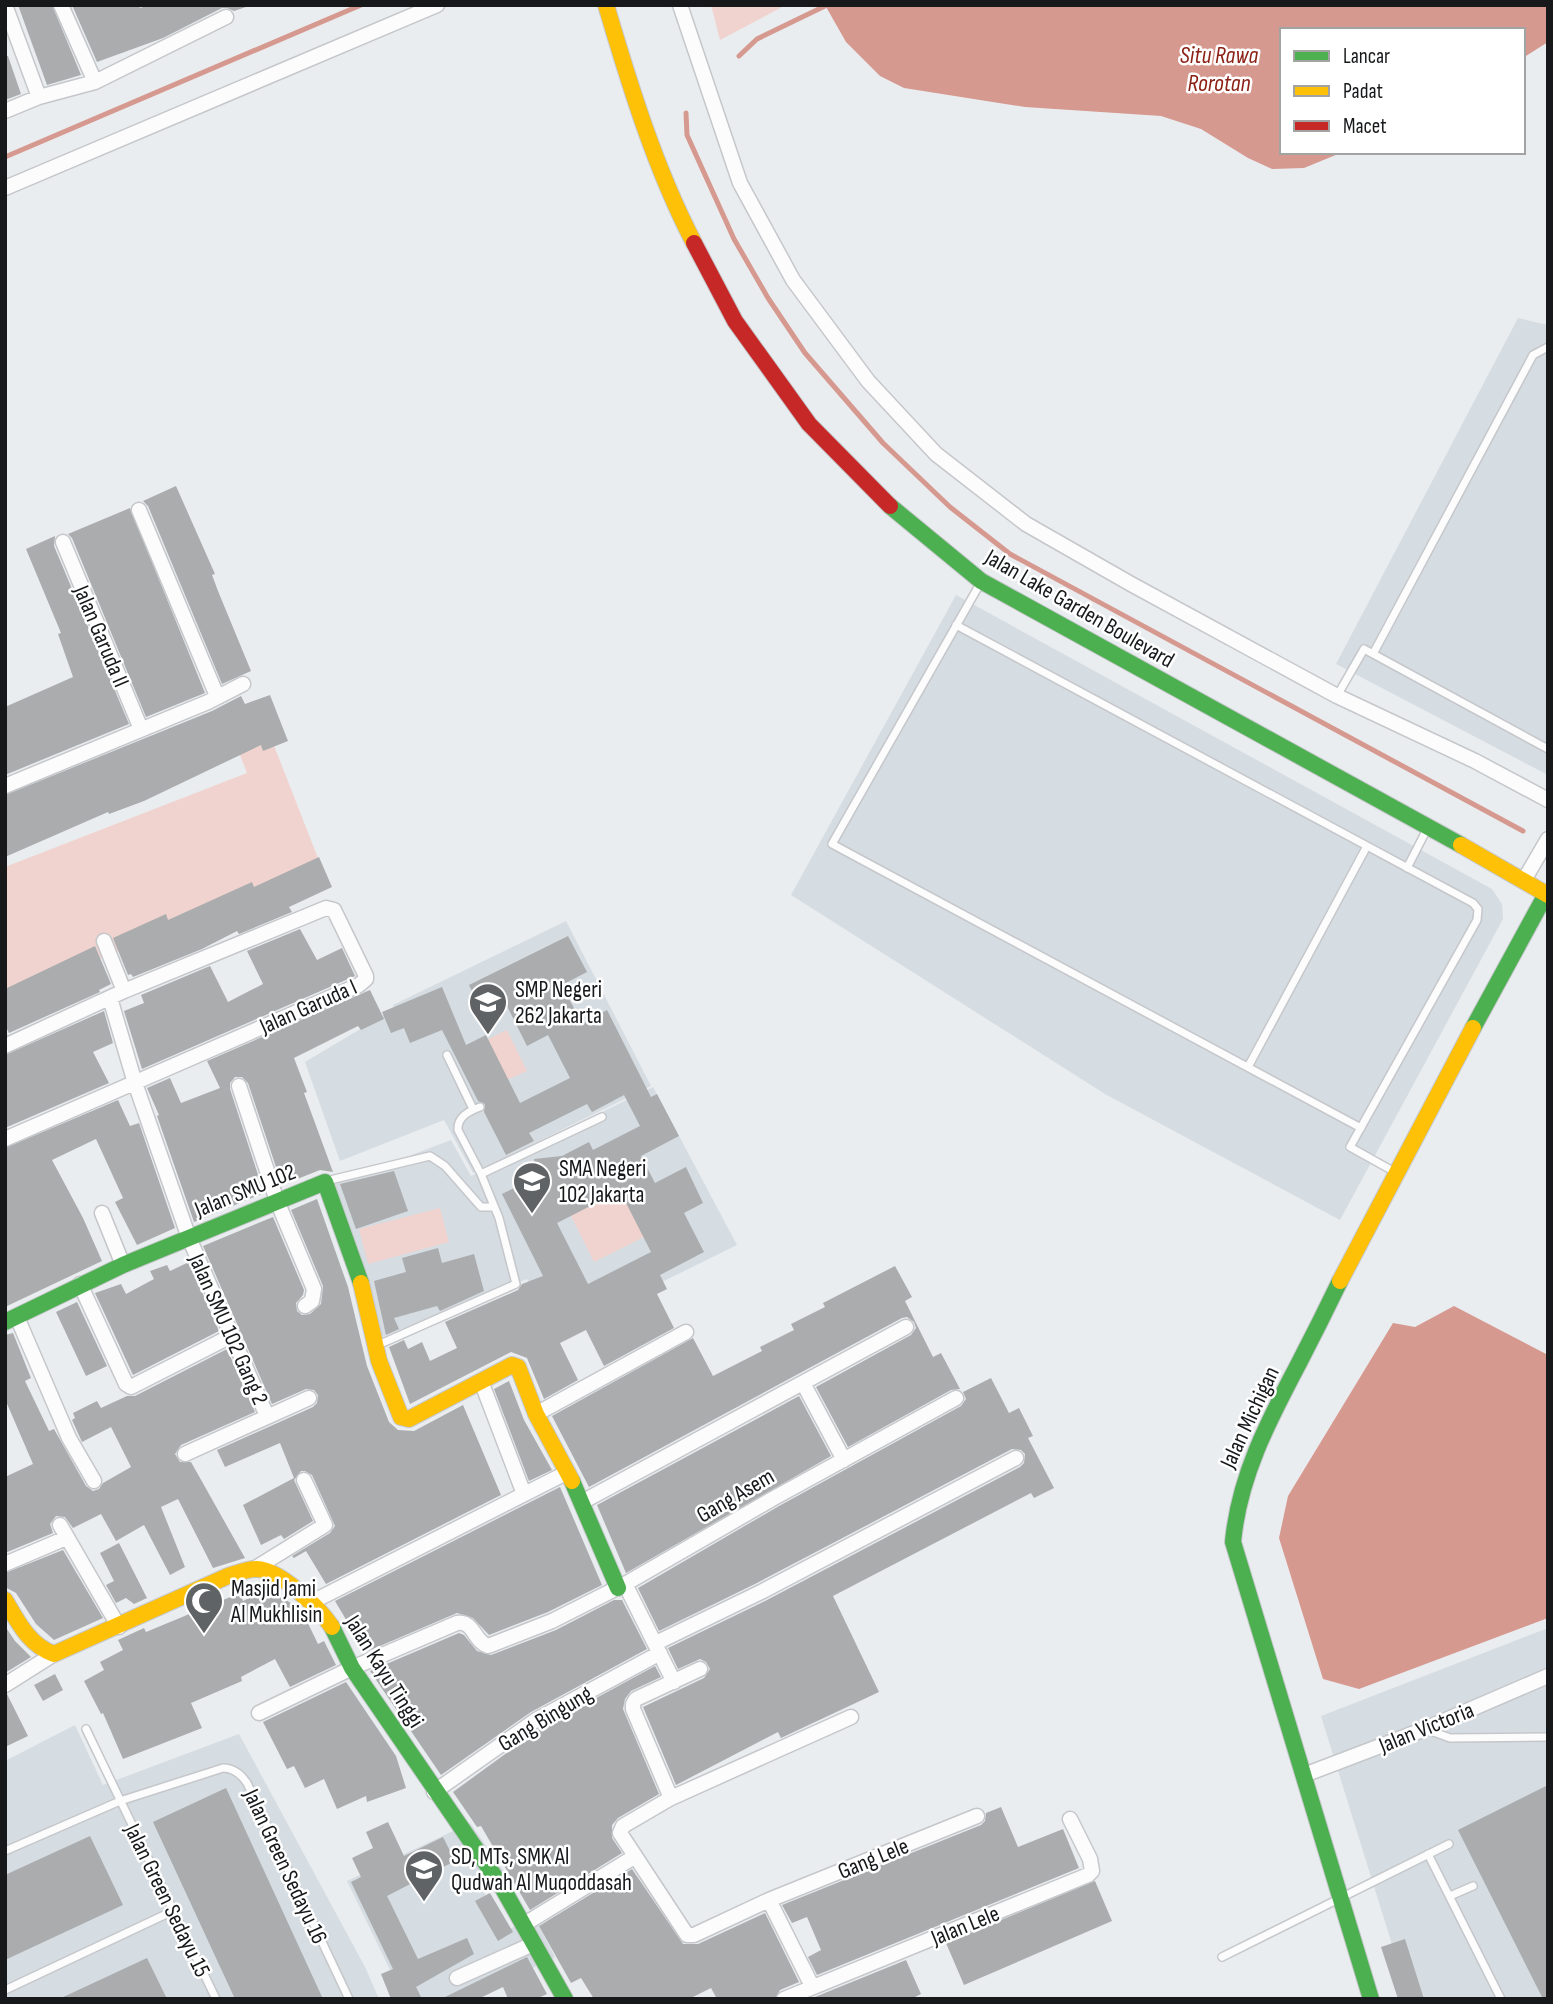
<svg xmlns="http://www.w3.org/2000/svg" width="1553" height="2004" font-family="'Sofia Sans Condensed',sans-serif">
	<rect width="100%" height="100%" fill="#eaedf0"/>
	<path fill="#d5dce2" d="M1518 318 1548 325V775L1336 664Z
		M956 595 1492 889 1502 904 1503 919 1340 1220 1105 1094 791 895Z
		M566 921 651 1086 473 1173 444 1120 340 1161 305 1062 394 1009 393 1005Z
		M653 1087 737 1245 556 1334 527 1279 382 1337 335 1184 451 1140 471 1176Z
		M1548 1628V1999H1405L1399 1967 1321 1716Z
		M75 1725 103 1785 239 1734 365 1967 379 1999H5V1761Z
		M470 1823 507 1876 483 1891 506 1931 534 1916 555 1957 470 1999H404L347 1881Z"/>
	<path fill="#f0d3cf" d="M711 5H786L720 40Z
		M257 702 323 871 5 996V867L247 773 224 714Z
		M507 1030 527 1071 504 1081 484 1041Z
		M622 1184 648 1235 594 1262 568 1210Z
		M440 1208 449 1242 368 1264 359 1229Z"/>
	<path fill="#d69990" d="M825 5H1548V42L1523 58V30H1282V152H1343L1304 168 1272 169 1248 158 1201 129 1161 116 1025 107 904 88 880 76 846 42Z
		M1454 1306 1548 1355V1618L1359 1689 1323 1679 1279 1538 1288 1496 1393 1323 1415 1327Z"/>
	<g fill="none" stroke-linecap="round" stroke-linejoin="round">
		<path stroke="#d69990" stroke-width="5" d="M739 56 757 39 825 6
			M686 113 687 135 734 239 768 298 805 353 883 443 950 507 1010 554 1523 831
			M5 157 361 5"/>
	</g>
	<path fill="#aaacae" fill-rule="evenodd" d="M18 5H52L81 75 47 85Z
		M72 5H139L140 8 149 5 246 7 234 11 227 8H222L163 38 97 62Z
		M5 56H8L21 94 5 100Z
		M176 486 215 574 212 575 218 591 251 671 222 684 148 506 143 501Z
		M130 508 205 693 146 717 72 538 68 534Z
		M55 536 54 546 129 724 5 775V707L73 677 58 634 61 633 26 549Z
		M270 695 288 741 263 751 261 745 144 801 109 814 108 812 5 857V795L212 711 241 696 245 704Z
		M319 857 332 887 289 907 292 912 239 934 237 931 202 949 133 977 131 974 128 975 113 938 166 914 168 920 252 882 254 887Z
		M300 929 317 960 342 948 355 976 142 1069 124 1011 144 1003 141 995 210 966 228 1002 263 984 247 951Z
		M568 936 587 972 562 985 582 1024 607 1010 651 1097 657 1094 679 1136 641 1156 655 1183 686 1167 703 1203 684 1213 704 1252 660 1275 667 1289 657 1294 674 1328 604 1366 586 1330 560 1343 578 1380 544 1399 527 1358 511 1352 410 1404 389 1347 404 1340 408 1349 422 1342 430 1361 457 1348 445 1322 518 1290 522 1284 543 1276 502 1194 536 1177 534 1159 562 1156 589 1142 593 1150 640 1126 624 1095 592 1112 587 1104 529 1133 534 1141 506 1155 484 1112 485 1104 478 1101 442 1030 410 1043 404 1028 391 1033 382 1012 442 987 466 1045 486 1035 520 1103 570 1078 548 1035 527 1046 506 1004 484 1015 469 985ZM620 1191 651 1252 588 1284 557 1223Z
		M95 946 111 984 99 990 100 992 9 1033 5 1025V989Z
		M370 990 384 1019 361 1030 358 1026 294 1058 307 1092 304 1093 333 1172 320 1170 282 1185 248 1083 242 1077H235L230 1083V1089L264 1193 194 1222 157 1116 159 1115 147 1088 170 1078 181 1103 220 1088 207 1061Z
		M104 1011 113 1043 93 1052 109 1083 5 1128V1055Z
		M118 1100 130 1126 139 1123 175 1228 137 1245 115 1202 123 1198 96 1139 52 1160 83 1218 102 1261 5 1307V1148Z
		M394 1171 408 1211 356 1229 340 1184Z
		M317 1199 348 1287 367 1366 389 1422 398 1430 414 1431 463 1405 501 1495 326 1584 306 1551 294 1558 292 1556 330 1533 335 1526 312 1475 305 1471H301L294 1480 313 1521 284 1539 281 1535 261 1545 243 1505 294 1478 280 1443 225 1467 217 1450 313 1407 317 1403 318 1395 314 1390 306 1389 272 1404 203 1246 273 1217 304 1290 303 1295 296 1303 297 1311 302 1315 310 1314 321 1304 323 1286 291 1210Z
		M438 1248 442 1263 474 1254 484 1291 440 1311 437 1306 394 1318 399 1329 386 1335 374 1281 406 1272 402 1258Z
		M189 1262 219 1331 133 1375 95 1293 121 1284 126 1294 154 1279 150 1271 167 1265 170 1271Z
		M895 1266 912 1297 905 1301 933 1357 941 1353 960 1389 951 1390 848 1447 816 1387 911 1335 916 1328 914 1322 907 1317 902 1318 589 1487 552 1416 693 1338 713 1376 762 1351 760 1347 794 1330 791 1324 825 1307 823 1303Z
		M77 1302 107 1366 86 1376 56 1312Z
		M13 1333 31 1378 25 1381 49 1431 54 1429 86 1486 93 1491 99 1489 103 1483 131 1467 111 1427 82 1442 72 1420 75 1418 73 1413 97 1401 101 1408 127 1396H135L227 1349 255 1412 181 1445 175 1454 180 1462H191L245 1558 213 1568 178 1499 161 1507 185 1567 170 1575 144 1525 116 1541 101 1514 73 1528 65 1517 56 1516 50 1524 53 1533 5 1553V1477L33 1464 5 1399V1335Z
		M991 1378 1009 1413 1019 1408 1033 1436 1028 1438 1054 1488 1034 1498 1031 1493 833 1596 879 1692 781 1738 778 1732 676 1785 643 1707 704 1678 710 1669 706 1662 700 1659 678 1669 668 1648 765 1601 1020 1467 1024 1463 1025 1454 1021 1450 1012 1449 757 1583 659 1631 638 1588 779 1506 961 1406 966 1399 963 1392Z
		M509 1381 524 1420 552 1470 529 1481 494 1389Z
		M799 1396 831 1456 626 1573 597 1505Z
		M560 1487 602 1585 548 1612 489 1635 473 1618 457 1613 366 1652 356 1631 354 1633 335 1601Z
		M119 1543 147 1598 134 1604 126 1598 116 1603 106 1585 114 1581 100 1553Z
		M63 1550 103 1618 54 1640 36 1624 16 1593 5 1587V1573Z
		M269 1588 302 1611 318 1644 324 1641 336 1665 290 1687 275 1659 241 1677 242 1681 191 1703 202 1728 123 1759 103 1713 101 1714 84 1681 104 1670 100 1662 123 1650 118 1640 144 1628 146 1632 240 1593 243 1601Z
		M614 1600H622L647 1649 531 1712 441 1775 370 1671 459 1633 464 1635 477 1651 491 1655 556 1630Z
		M5 1626 15 1641 31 1657 5 1673Z
		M655 1666 661 1677 631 1691 625 1699 623 1709 659 1794 618 1818 612 1825V1838L622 1853 530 1910 481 1826 477 1827 453 1792 541 1728Z
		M55 1674 63 1690 43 1701 34 1685Z
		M346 1682 396 1756 406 1788 367 1802 366 1796 337 1809 324 1779 305 1788 294 1766 287 1769 263 1722Z
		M7 1694 28 1736 5 1747V1695Z
		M1548 1785V1999H1543L1458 1830Z
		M226 1788 323 1999H235L153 1822Z
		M1001 1807 1018 1847 1063 1829 1079 1868 817 1975 808 1957 821 1950 807 1917 792 1923 782 1905 981 1825 985 1821 986 1813Z
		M388 1822 404 1856 443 1837 455 1861 387 1896 418 1959 467 1938 474 1954 416 1987 422 1999H391L381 1974 393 1969 351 1882 361 1877 352 1858 373 1848 366 1832Z
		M90 1836 123 1905 5 1960V1875Z
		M632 1869 683 1944H698L765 1913 799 1982 780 1990 775 1999H717L711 1988 689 1999H594L581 1978 571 1983 539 1926Z
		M1095 1881 1112 1921 964 1985 946 1943Z
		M490 1893 513 1932 498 1941 475 1901Z
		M1405 1939 1424 1999H1398L1381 1947Z
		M527 1957 547 1994 536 1999H508L503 1987 478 1999H441Z
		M147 1958 167 1999H59Z
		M906 1960 921 1994 911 1999H810Z"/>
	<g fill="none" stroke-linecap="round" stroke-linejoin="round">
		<defs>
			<path id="lane" d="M981 582 832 844 1361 1128
				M956 625 1473 903 1478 909 1477 920 1350 1147 1393 1171
				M1373 654 1533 355 1548 347
				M1337 696 1364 649 1548 749
				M1407 868 1426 831
				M447 1055 473 1109
				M1248 1067 1367 846
				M481 1174 602 1117
				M326 1181 430 1156 445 1166 481 1207H494
				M378 1345 516 1284 499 1218 481 1174 458 1130C457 1117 469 1111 480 1107
				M86 1729 216 1999
				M1428 1730 1450 1738 1548 1737
				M5 1851 120 1801 223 1768C234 1768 241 1774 247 1783L349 1999
				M1428 1854 1501 1999
				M1450 1896 1473 1886
				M1222 1957 1449 1844
				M5 1990 175 1910"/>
			<path id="street" d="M5 5 39 97
				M680 5 740 183 793 280 868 381 936 454 1026 524 1131 584 1337 696 1475 761 1548 800
				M95 82 226 17
				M5 111 39 97 95 82 61 5
				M5 188 437 5
				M139 510 217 696
				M63 542 141 729
				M5 786 208 702 243 684
				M1524 880 1548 839
				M104 941 124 991
				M110 998 135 1083 189 1238 267 1416
				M5 1046 124 991 326 908 334 910 366 976V979L359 985 5 1139
				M239 1086 277 1201 314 1289 312 1301 305 1306
				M102 1213 123 1265
				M80 1284 126 1384 131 1387 233 1335
				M17 1317 69 1438 94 1481
				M481 1381 524 1494
				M803 1383 844 1460
				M536 1414 686 1332
				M185 1454 309 1398
				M582 1502 906 1327
				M60 1525 119 1627
				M5 1564 66 1538
				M254 1569 325 1525 304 1480
				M625 1584 674 1682
				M312 1602 568 1472
				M656 1643 761 1592 1016 1458
				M700 1669 636 1699 633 1704V1709L671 1798 623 1826 620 1833 687 1935H694L769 1900 977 1816
				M5 1685 54 1654
				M259 1713 352 1668 457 1623C475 1621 473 1641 488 1646L552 1621 625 1584 774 1498 956 1398
				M1304 1775 1425 1729 1548 1676
				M434 1792 536 1720 660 1653
				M671 1798 851 1717
				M769 1900 812 1986
				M523 1925 634 1857
				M457 1978 533 1944
				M784 1999 1088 1875 1092 1871 1090 1859 1070 1819"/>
			<path id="fast" d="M890 506 981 581 1461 845
				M1473 1028 1546 894
				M1340 1281C1327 1308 1313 1336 1299 1363 1269 1420 1239 1476 1233 1542L1371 1999
				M5 1322 123 1265 325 1182 361 1283
				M572 1481 618 1588
				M332 1627 352 1668 502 1887 565 1999"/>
			<path id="slow" d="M606 5C630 86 655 168 694 243
				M1461 845 1548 895
				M1340 1281 1473 1028
				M361 1283 379 1361 401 1417 409 1419 512 1365 518 1367 536 1414 572 1481
				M5 1600C18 1622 29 1645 54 1654L228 1576C236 1574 246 1569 255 1569 279 1568 319 1608 332 1627"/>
			<path id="jam" d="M694 243 735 321 809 424 890 506"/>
		</defs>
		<use href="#lane" stroke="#c5c7ca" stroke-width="10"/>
		<use href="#street" stroke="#c5c7ca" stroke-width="17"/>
		<use href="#fast" stroke="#c5c7ca" stroke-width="18"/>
		<use href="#slow" stroke="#c5c7ca" stroke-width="18"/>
		<use href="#jam" stroke="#c5c7ca" stroke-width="18"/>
		<use href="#lane" stroke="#fcfcfd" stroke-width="7"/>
		<use href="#street" stroke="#fcfcfd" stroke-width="14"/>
		<use href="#fast" stroke="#4caf50" stroke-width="16"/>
		<use href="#slow" stroke="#ffc107" stroke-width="16"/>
		<use href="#jam" stroke="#c62828" stroke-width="16"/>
	</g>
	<defs>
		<symbol id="school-pin" viewBox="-11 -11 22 30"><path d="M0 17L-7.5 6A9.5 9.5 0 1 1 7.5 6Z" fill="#606365" stroke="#fff"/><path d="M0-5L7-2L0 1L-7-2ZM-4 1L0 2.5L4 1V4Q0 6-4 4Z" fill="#fff"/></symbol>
		<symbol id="mosque-pin" viewBox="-11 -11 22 30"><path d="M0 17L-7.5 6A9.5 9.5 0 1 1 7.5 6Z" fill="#606365" stroke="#fff"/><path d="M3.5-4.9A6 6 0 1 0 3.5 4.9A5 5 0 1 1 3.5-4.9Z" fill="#fff"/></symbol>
	</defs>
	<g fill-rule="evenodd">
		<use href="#school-pin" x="466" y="980" width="44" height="60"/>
		<use href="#school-pin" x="510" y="1159" width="44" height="60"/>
		<use href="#mosque-pin" x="182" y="1579" width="44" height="60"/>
		<use href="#school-pin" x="402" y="1847" width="44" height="60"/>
	</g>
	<g text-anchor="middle" stroke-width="5" stroke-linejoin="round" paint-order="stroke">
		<g font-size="23" fill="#16181a" stroke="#fff">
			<text transform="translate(1080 608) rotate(30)" y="8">Jalan Lake Garden Boulevard</text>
			<text transform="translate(102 636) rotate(67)" y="8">Jalan Garuda II</text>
			<text transform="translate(308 1006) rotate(-24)" y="8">Jalan Garuda I</text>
			<text transform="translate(245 1190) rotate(-22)" y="8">Jalan SMU 102</text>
			<text transform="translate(229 1329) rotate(66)" y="8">Jalan SMU 102 Gang 2</text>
			<text transform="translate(1249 1417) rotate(-65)" y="8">Jalan Michigan</text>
			<text transform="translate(735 1495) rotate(-30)" y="8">Gang Asem</text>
			<text transform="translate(385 1671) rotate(58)" y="8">Jalan Kayu Tinggi</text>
			<text transform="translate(545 1718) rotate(-31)" y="8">Gang Bingung</text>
			<text transform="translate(1426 1727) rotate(-22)" y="8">Jalan Victoria</text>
			<text transform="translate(873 1858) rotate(-22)" y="8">Gang Lele</text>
			<text transform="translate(286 1866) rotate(65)" y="8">Jalan Green Sedayu 16</text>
			<text transform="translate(168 1900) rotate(64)" y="8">Jalan Green Sedayu 15</text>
			<text transform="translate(965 1925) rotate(-22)" y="8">Jalan Lele</text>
		</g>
		<g font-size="23" fill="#16181a" stroke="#fff" text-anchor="start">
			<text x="515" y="997">SMP Negeri<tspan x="515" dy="26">262 Jakarta</tspan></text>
			<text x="559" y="1176">SMA Negeri<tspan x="559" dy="26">102 Jakarta</tspan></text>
			<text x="231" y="1596">Masjid Jami<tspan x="231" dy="26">Al Mukhlisin</tspan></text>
			<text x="451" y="1864">SD, MTs, SMK Al<tspan x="451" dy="26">Qudwah Al Muqoddasah</tspan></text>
		</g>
		<g font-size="24" font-style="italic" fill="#8c2116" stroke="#fff">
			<text x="1219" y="63">Situ Rawa<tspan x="1219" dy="28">Rorotan</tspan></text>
		</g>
	</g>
	<rect width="1553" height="2004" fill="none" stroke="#16181a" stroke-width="14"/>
	<rect x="1280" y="28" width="245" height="126" fill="#ffffff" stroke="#a2a3a3" stroke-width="2"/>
	<rect x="1294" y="51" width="35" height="10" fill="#4caf50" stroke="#a2a3a3" stroke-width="2"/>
	<text x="1343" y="63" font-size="21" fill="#16181a">Lancar</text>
	<rect x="1294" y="86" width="35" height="10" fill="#ffc107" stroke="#a2a3a3" stroke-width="2"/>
	<text x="1343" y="98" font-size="21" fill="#16181a">Padat</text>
	<rect x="1294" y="121" width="35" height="10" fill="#c62828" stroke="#a2a3a3" stroke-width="2"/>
	<text x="1343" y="133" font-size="21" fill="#16181a">Macet</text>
</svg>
